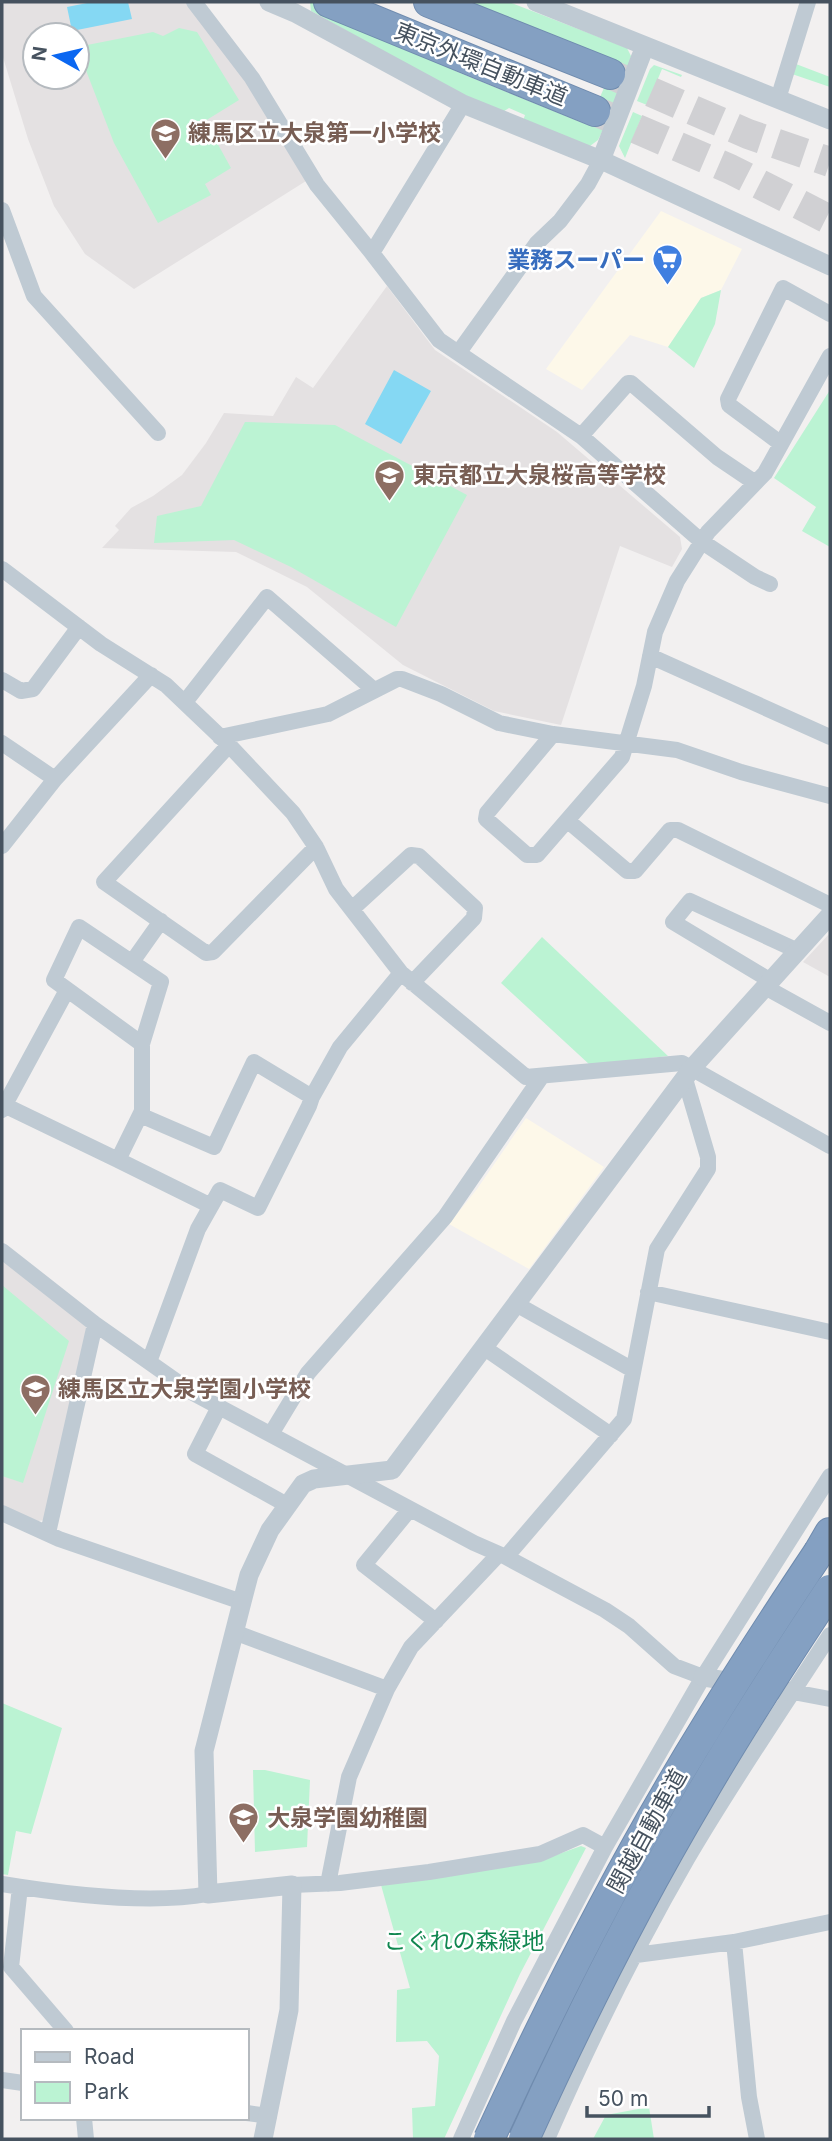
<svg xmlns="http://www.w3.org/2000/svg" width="832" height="2141" font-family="Inter,'Noto Sans JP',sans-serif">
	<rect width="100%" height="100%" fill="#f2f0f0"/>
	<path fill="#fdf8e9" d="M661 211 742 249 721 290 701 298 668 347 630 335 582 390 546 369Z
		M526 1118 604 1167 529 1269 449 1224 477 1189Z"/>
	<path fill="#e4e1e2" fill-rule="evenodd" d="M2 2H186L247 83 306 181 134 289 85 254 54 206 28 139 2 54ZM35 35H77V77H35Z
		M387 286 435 350 557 432 680 537 682 549 672 567 620 546 561 725 494 711 403 665 307 587 236 552 102 548 119 530 115 526 131 508 153 496 182 475 206 443 224 413 273 416 296 377 313 388Z
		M830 933V977L803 962Z
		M2 1260 87 1325 45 1520 38 1521 2 1507Z"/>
	<path fill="#bbf3d3" d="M310 2H321L319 8 458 72 588 125 616 60 468 2H509L627 48 631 56 630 63 601 134 598 140 590 146 523 121 525 115 509 108 501 113 465 97 311 11Z
		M179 28 197 32 239 100 205 121 231 168 205 184 211 195 158 223 114 143 77 47 153 32 163 36Z
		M796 64 830 77V87L792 74Z
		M654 65 682 75 681 77 662 69 647 105 637 101 650 69Z
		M633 112 642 116 625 158 619 146Z
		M721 290 715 324 694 368 668 347 701 298Z
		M830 390V547L802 531 816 507 774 478Z
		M245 422 335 425 467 495 396 627 291 567 234 540 154 543 157 516 201 506Z
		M542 937 668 1056 590 1065 501 983Z
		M2 1285 69 1341 23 1483 2 1476Z
		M2 1703 62 1728 31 1834 16 1831 8 1875 2 1874Z
		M253 1770H265L310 1780 307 1847 255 1852Z
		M581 1846 586 1848 520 1974 444 2139H413L412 2108 435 2106 439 2056 427 2041 396 2042 397 1990 410 1988 381 1885 542 1860Z
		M649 2107 654 2139H593L606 2115Z"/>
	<path fill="#85d8f3" d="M92 2H128L132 19 72 31 67 7Z
		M394 370 431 391 401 444 365 424Z"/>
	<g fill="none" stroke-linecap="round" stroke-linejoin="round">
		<path stroke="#d0d0d3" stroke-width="30" stroke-dasharray="30 15" stroke-linecap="butt" d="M610 74 748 134 830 162
			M595 111 730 169 830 220"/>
		<defs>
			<path id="motorway" d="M329 2 595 111
				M429 2 610 74
				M819 1552 830 1533"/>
		</defs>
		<use href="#motorway" stroke="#6f8bae" stroke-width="32"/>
		<path stroke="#bfcad3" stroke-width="16" d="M194 2 252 78 317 185 372 253 439 340 581 436 701 541 755 577 770 584
			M778 99 808 2
			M2 210 34 296 158 433
			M372 253 463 104
			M459 352 537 243 560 221 588 184 601 160
			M581 436 628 383H631L717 457 754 482
			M780 443 729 405 728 399 783 288 830 314
			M2 569 101 644 166 685 229 745 293 813 316 847 336 889 401 973 526 1077 682 1063 830 1146
			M650 656 830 737
			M2 680 21 691 33 689 79 627
			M185 702 267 597 374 690
			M553 734 487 813 486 819 527 855H537L622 757 644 686 655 632 677 581 708 532 765 473 830 356
			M220 737 328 714 397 679H402L441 694 499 723 553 734 677 750 741 772 830 796
			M2 743 55 779
			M229 745 104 882 206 953 213 952 316 847
			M568 821 627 871H635L670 830H678L830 905
			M2 846 55 779 151 675
			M352 909 411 855 419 856 475 908 474 918 412 983
			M132 962 161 921
			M771 981 673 922 690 901 798 951
			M765 987 830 1023
			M142 1044 54 980 79 927 161 982 142 1044V1111L118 1160 211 1206
			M4 1105 118 1160
			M2 1110 67 990
			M140 1115 214 1147 254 1062 312 1097
			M2 1251 95 1324 193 1393 474 1543 506 1557 605 1610 629 1626 674 1666 703 1677
			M648 1292 830 1332
			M516 1304 633 1370
			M483 1347 611 1435
			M149 1362 198 1229 220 1190 258 1208 309 1106 312 1097 340 1047 401 973
			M219 1407 195 1454 287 1505
			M271 1434 308 1373 445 1217 542 1076
			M410 1509 364 1565 436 1621
			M2 1513 59 1539 242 1602
			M48 1533 95 1324
			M506 1557 624 1419 657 1249 708 1169V1157L685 1079
			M234 1632 387 1689
			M793 1692 830 1699
			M2 1884C63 1894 147 1905 208 1894
			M328 1884 349 1777 387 1689 411 1647 499 1554
			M292 1885 340 1883 429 1872 540 1854 583 1835 605 1847
			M20 1887 11 1967 66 2031
			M734 1942 749 2097 757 2139
			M636 1955 734 1942 830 1922
			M2 2080 23 2083
			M247 2113 269 2116
			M84 2118 86 2139
			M461 2139 514 2021 605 1847 703 1677 830 1476
			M547 2139C588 2045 636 1947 687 1859 732 1782 782 1709 830 1635"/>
		<path stroke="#bfcad3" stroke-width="19" d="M269 2 295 13 463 104 601 160 830 266
			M536 2 830 120
			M601 160 645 46
			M703 1677 793 1692
			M263 2139 289 2010 292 1885 208 1894 204 1751 242 1602 249 1575 270 1530 303 1484 314 1479 392 1470 693 1067 830 915"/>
		<use href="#motorway" stroke="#84a0c2" stroke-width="30"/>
		<defs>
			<path id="motorway-bridge" d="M489 2139C554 1998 625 1858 707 1726 743 1667 781 1609 819 1552
				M524 2139C577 2022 634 1908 699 1798 740 1727 785 1658 830 1590"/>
		</defs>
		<use href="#motorway-bridge" stroke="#6f8bae" stroke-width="32" stroke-linecap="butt"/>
		<use href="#motorway-bridge" stroke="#84a0c2" stroke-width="30"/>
	</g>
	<defs>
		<symbol id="school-pin" viewBox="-11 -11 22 30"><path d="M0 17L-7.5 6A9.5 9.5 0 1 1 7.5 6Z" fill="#8d6e63" stroke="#fff"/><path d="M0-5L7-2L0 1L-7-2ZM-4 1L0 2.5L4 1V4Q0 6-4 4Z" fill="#fff"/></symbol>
		<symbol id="supermarket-pin" viewBox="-11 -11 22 30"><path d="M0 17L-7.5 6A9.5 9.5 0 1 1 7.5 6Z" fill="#3f7fe0" stroke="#fff"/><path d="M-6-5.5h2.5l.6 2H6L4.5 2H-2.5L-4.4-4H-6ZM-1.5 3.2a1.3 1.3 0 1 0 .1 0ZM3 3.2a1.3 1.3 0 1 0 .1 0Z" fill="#fff"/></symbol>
	</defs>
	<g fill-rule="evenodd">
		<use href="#school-pin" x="148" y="116" width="35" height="47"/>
		<use href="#supermarket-pin" x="650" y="242" width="35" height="47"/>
		<use href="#school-pin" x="372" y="458" width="35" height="47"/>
		<use href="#school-pin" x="18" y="1372" width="35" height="47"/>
		<use href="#school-pin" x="226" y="1800" width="35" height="47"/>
	</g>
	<g text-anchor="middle" stroke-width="5" stroke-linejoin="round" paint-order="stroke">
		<g font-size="23" fill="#46525f" stroke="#fff">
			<text transform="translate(481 64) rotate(22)" y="8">東京外環自動車道</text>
			<text transform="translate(647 1831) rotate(-61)" y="8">関越自動車道</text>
		</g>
		<g font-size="23" font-weight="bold" fill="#785e54" stroke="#fff" text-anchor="start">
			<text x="188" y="141">練馬区立大泉第一小学校</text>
			<text x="413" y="483">東京都立大泉桜高等学校</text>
			<text x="58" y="1397">練馬区立大泉学園小学校</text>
			<text x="267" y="1826">大泉学園幼稚園</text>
		</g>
		<g font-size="23" font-weight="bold" fill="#366cbe" stroke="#fff" text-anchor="end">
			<text x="645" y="268">業務スーパー</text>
		</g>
		<g font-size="23" fill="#108750" stroke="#fff">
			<text x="464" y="1949">こぐれの森緑地</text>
		</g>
	</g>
	<rect width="832" height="2141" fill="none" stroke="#46525f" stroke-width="7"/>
	<rect x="21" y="2029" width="228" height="91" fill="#ffffff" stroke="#b5babf" stroke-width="2"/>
	<rect x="35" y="2052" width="35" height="10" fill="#bfcad3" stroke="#b5babf" stroke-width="2"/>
	<text x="84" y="2064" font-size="21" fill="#46525f">Road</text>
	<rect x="35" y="2082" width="35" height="21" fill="#bbf3d3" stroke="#b5babf" stroke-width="2"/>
	<text x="84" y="2099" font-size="21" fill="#46525f">Park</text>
	<g transform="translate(56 56) rotate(278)"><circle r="33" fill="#ffffff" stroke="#b5babf" stroke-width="2"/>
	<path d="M0-5L12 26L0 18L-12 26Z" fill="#0b67f1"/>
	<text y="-10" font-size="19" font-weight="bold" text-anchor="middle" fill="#46525f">N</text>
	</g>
	<path d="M587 2106v10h122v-10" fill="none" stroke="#46525f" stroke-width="3.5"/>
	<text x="598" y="2106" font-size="21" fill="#46525f" stroke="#ffffff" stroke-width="5" paint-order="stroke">50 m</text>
</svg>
